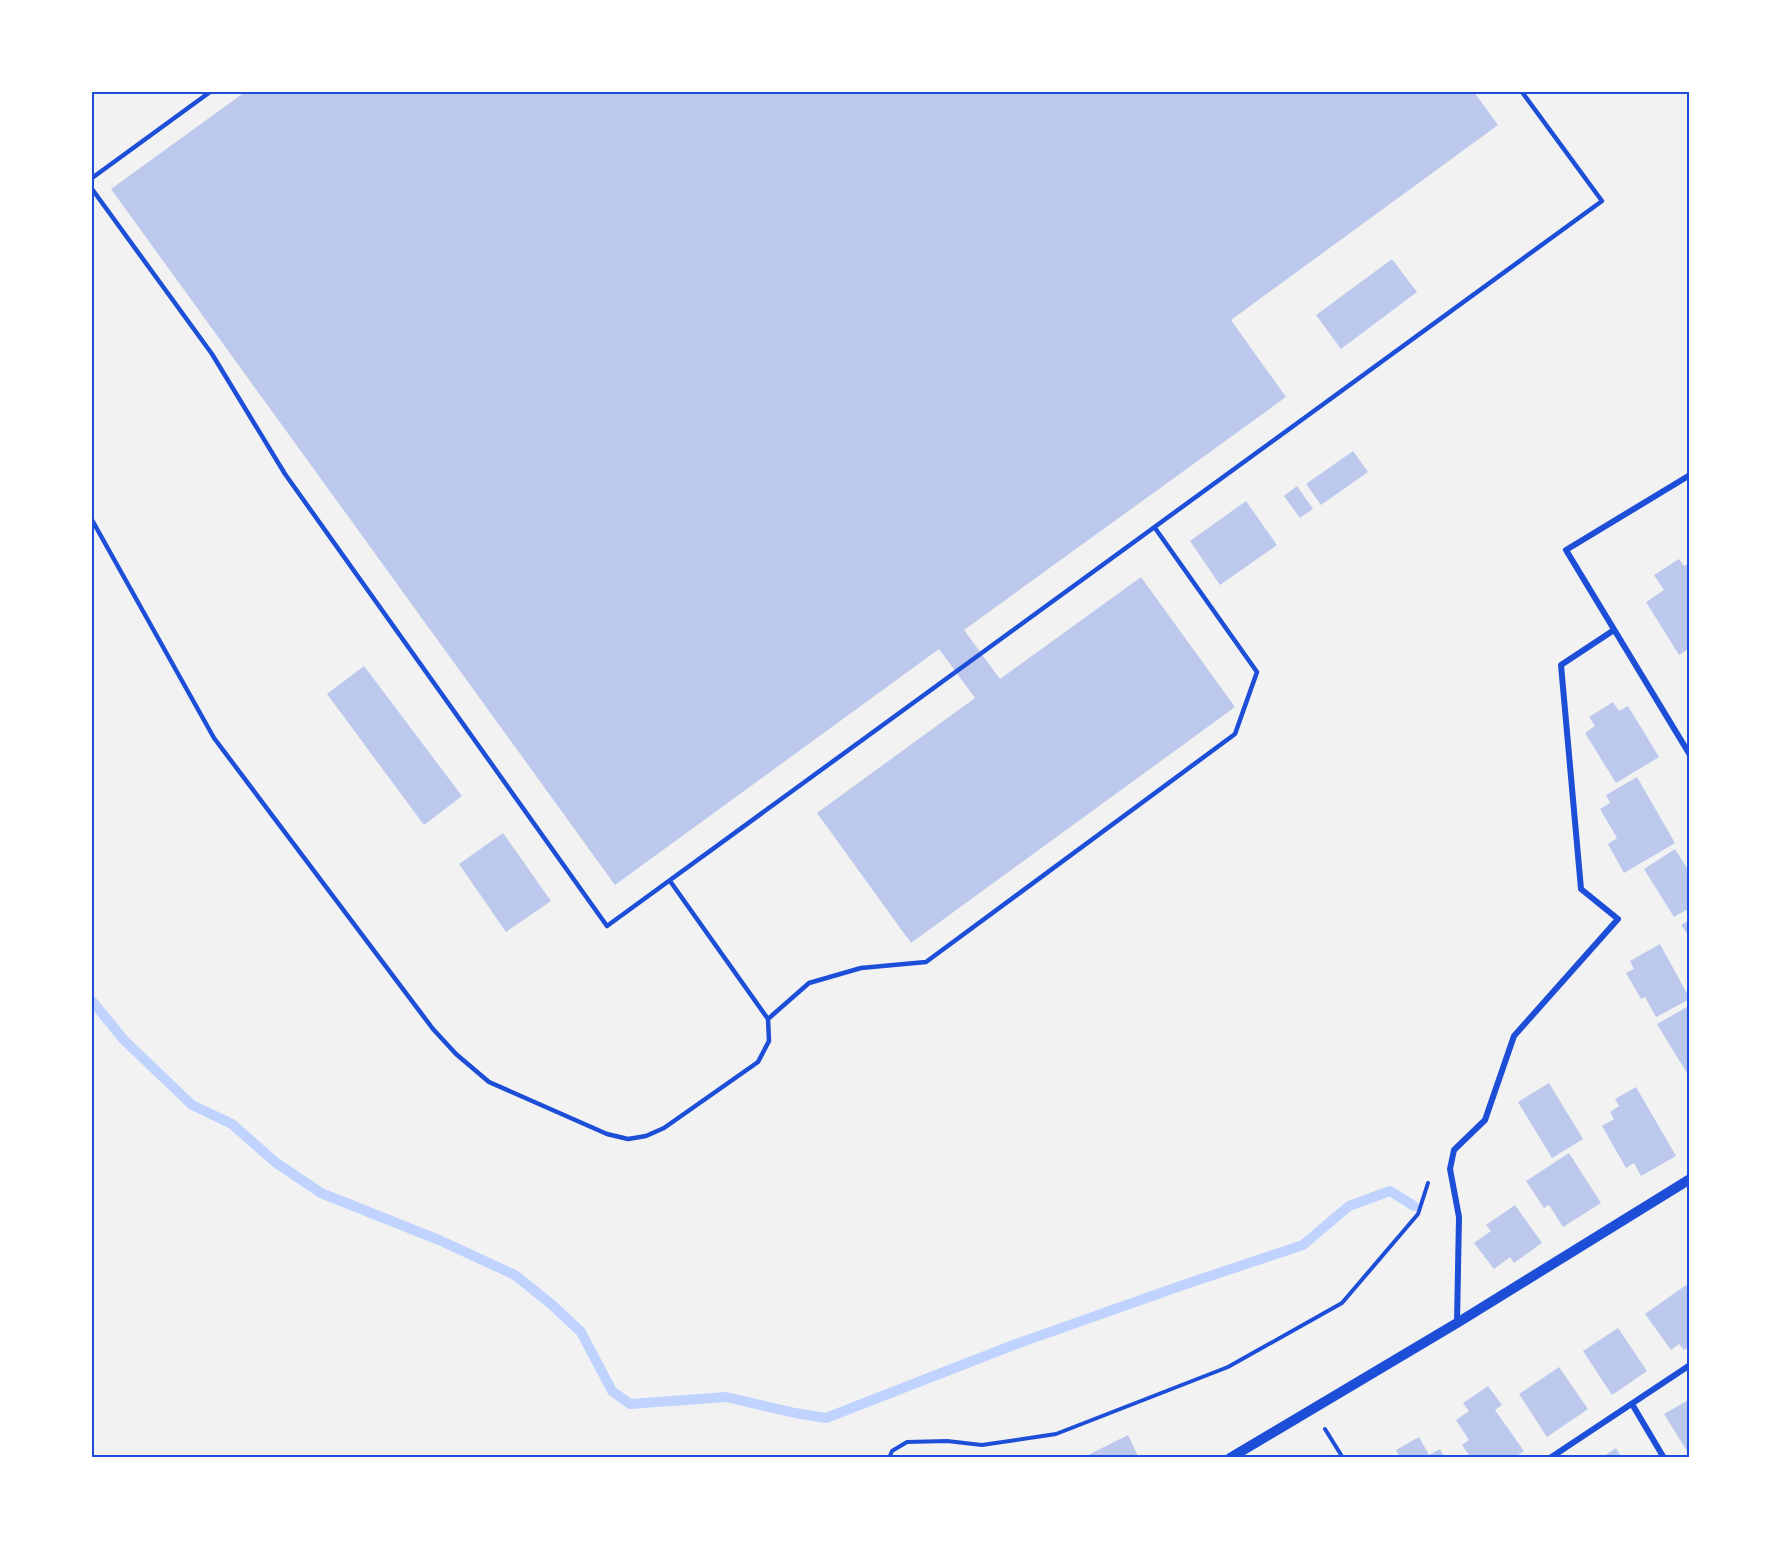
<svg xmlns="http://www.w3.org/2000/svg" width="1781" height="1549" font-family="Rubik,sans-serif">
	<rect width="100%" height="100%" fill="#f2f2f2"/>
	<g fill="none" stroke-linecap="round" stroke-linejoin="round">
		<path stroke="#bfd3fe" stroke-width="10" d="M92 1001 124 1040 192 1105 232 1124 275 1162 321 1193 439 1240 515 1275 551 1304 581 1332 612 1391 630 1404 726 1397 795 1413 826 1418 1016 1344 1186 1284 1303 1245 1349 1206 1390 1191 1414 1206"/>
	</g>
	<path fill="#bdc9ec" d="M245 92H1474L1498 125 1231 320 1286 397 964 630 1000 679 1141 577 1235 707 911 943 817 813 975 698 939 649 615 885 111 189Z
		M1392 259 1417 292 1341 349 1316 315Z
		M1353 451 1368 472 1321 505 1306 484Z
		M1297 486 1313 509 1300 518 1284 496Z
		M1246 501 1277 545 1220 585 1190 541Z
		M1679 559 1684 566 1690 562V648L1679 655 1646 602 1664 590 1654 575Z
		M364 666 462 796 424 825 327 694Z
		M1613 702 1619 711 1628 706 1659 757 1616 783 1585 733 1595 726 1589 717Z
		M1637 777 1675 843 1624 873 1608 844 1617 838 1600 809 1610 803 1606 795Z
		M503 833 551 901 506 932 459 864Z
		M1675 849 1687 868 1690 866V908L1674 917 1644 869Z
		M1690 920V938L1681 925Z
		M1660 944 1690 999 1656 1017 1645 997 1641 999 1626 973 1634 969 1630 961Z
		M1687 1007 1690 1011V1078L1657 1024Z
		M1549 1083 1583 1139 1552 1158 1518 1102Z
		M1636 1087 1676 1156 1641 1176 1634 1163 1626 1168 1602 1126 1614 1119 1610 1112 1619 1106 1615 1099Z
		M1569 1153 1601 1203 1563 1227 1549 1205 1544 1208 1526 1181Z
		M1515 1205 1542 1243 1514 1263 1510 1257 1494 1269 1474 1243 1491 1231 1486 1225Z
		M1686 1285 1690 1290V1346L1684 1350 1679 1344 1671 1350 1645 1314Z
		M1618 1328 1647 1371 1612 1395 1583 1351Z
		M1559 1367 1588 1409 1547 1437 1519 1394Z
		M1488 1386 1502 1405 1495 1410 1524 1451 1514 1458H1471L1462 1445 1469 1440 1456 1420 1469 1411 1463 1403Z
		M1690 1399V1456L1664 1414Z
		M1128 1435 1139 1458H1082Z
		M1419 1437 1429 1455 1440 1449 1445 1458H1400L1396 1450Z
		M1616 1448 1622 1458H1601Z"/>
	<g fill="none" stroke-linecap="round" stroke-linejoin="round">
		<path stroke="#1d4ed8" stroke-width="4" d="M1325 1429 1343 1458
			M889 1458 892 1451 907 1442 947 1441 982 1445 1056 1434 1228 1367 1342 1303 1418 1214 1428 1183"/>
		<path stroke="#1d4ed8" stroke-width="4.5" d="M92 178 210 92
			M92 189 212 354 285 474 607 926 1602 201 1522 92
			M92 520 214 738 433 1029 456 1054 489 1082 607 1134 628 1139 646 1136 664 1128 758 1062 769 1041 768 1019 670 881
			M768 1019 809 983 861 968 926 962 1235 734 1257 672 1155 528"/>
		<path stroke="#1d4ed8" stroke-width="6" d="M1690 475 1566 550 1690 755
			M1457 1323 1459 1217 1450 1169 1454 1150 1485 1120 1514 1036 1618 919 1581 889 1561 665 1614 630
			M1632 1404 1664 1458
			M1550 1458 1690 1365"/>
		<path stroke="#1d4ed8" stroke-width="10" d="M1230 1458 1457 1323 1690 1179"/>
	</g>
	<rect width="1781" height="1549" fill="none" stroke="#ffffff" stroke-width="186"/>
	<rect x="93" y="93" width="1595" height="1363" fill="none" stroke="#1d4ed8" stroke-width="2"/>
</svg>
